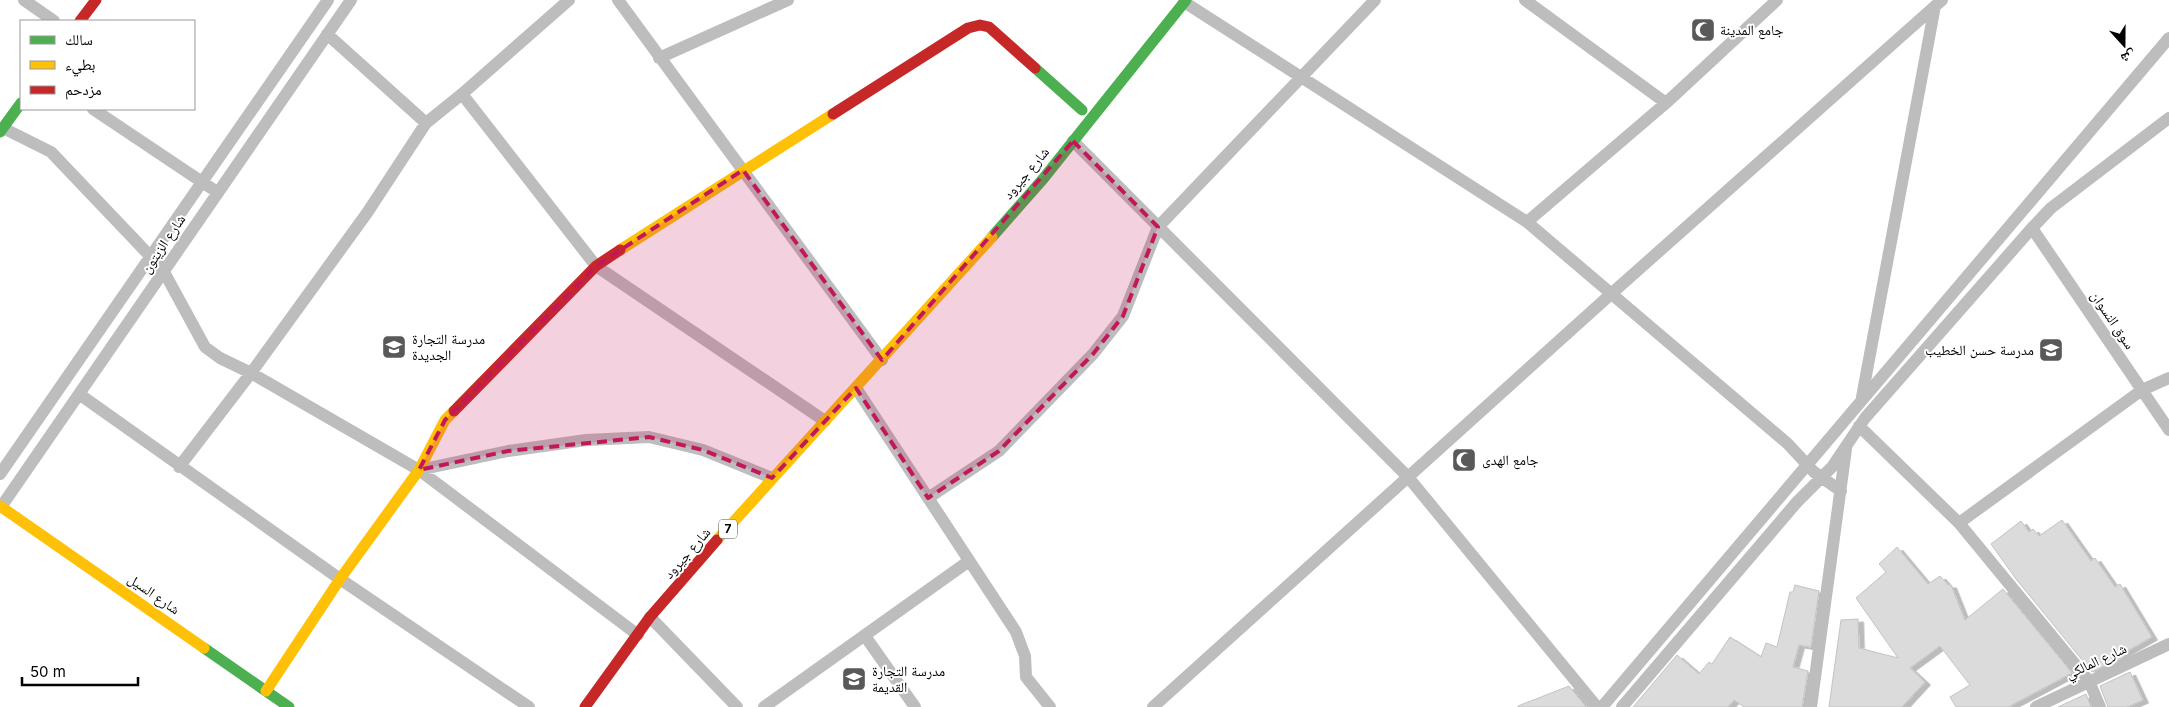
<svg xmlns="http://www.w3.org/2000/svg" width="2169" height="707" font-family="Inter,'Noto Naskh Arabic',sans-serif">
	<defs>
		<filter id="shadow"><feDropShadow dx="5.5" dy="3" stdDeviation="0" flood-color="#0004"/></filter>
	</defs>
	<rect width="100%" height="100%" fill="#fff"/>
	<path fill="#dbdbdb" stroke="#c3c3c3" filter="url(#shadow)" d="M2062 520 2091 561 2095 558 2115 587 2120 584 2152 637 2122 654 2123 657 2092 672 2016 579 1991 544 2021 521 2029 532 2033 529 2039 536Z
		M1897 547 1928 584 1940 576 1948 585H1951L1965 620 2003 589 2072 673 2008 707H1956L1950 697 1970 685 1940 646 1910 668 1925 682 1902 707H1829L1841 620 1858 619 1859 648 1898 658 1856 598 1886 572 1879 564Z
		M1795 585 1819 591 1811 647 1799 645 1793 667 1808 671 1802 707H1744L1734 700 1728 707H1633L1677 655 1699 674 1709 662 1712 664 1730 637 1761 657 1766 643 1777 647 1790 592H1793Z
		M2130 672 2143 700 2127 707H2108L2100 686Z
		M1569 686 1586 707H1518V706Z
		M2086 694 2091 707H2058Z"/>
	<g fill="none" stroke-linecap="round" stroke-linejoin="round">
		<path stroke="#bdbdbd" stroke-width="12" d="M24 0 54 21
			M618 0 882 360
			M1525 0 1666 103
			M1184 2 1527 222 1788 444 1814 472 1841 491
			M327 34 426 123
			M659 58 788 0
			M462 94 596 266 825 421
			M93 109 217 192
			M3 128 51 152 150 256 163 270 205 347 220 358 251 373 419 470 638 635
			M1073 141 1408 477 1597 707
			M1527 222 1666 103 1777 0
			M2032 228 2169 430
			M856 388 1016 632 1025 656 1026 677 1050 707
			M79 394 340 579 529 707
			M1862 397 1935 6
			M1859 426 1959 523 2089 681 2100 707
			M179 467 251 373 367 213 426 123 462 94 569 0
			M419 470 508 451 586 440 649 437 703 450 772 478
			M0 474 328 0
			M928 498 999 451 1093 354 1123 316 1158 227 1375 0
			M1 507 351 0
			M1959 523 2142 390 2169 378
			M650 617 737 707
			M865 636 915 707
			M764 707 969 561
			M1153 707 1611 294 1942 0
			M1602 707 2169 38
			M1622 707 1797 502 1832 467 1865 418 2032 228 2051 208 2169 118
			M1811 707 1846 449
			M2036 707 2169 644"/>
		<path stroke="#4caf50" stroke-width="11" d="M1035 68 1082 110
			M0 132 21 103
			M992 237 1043 179 1186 0
			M204 648 289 707"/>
		<path stroke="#ffc107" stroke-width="11" d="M620 250 833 114
			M0 506 204 648
			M717 540 992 237
			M266 691 340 579 419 470 445 420 454 411"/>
		<path stroke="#c62828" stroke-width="11" d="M80 21 96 0
			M833 114 968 28 980 25 989 27 1035 68
			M454 411 596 266 620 250
			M585 707 650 617 717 540"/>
	</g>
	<path fill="#c2185b" fill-opacity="0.2" stroke="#c2185b" stroke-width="4" stroke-dasharray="10 6" stroke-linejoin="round" d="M1073 141 1158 227 1123 316 1093 354 999 451 928 498 856 388 772 478 703 450 649 437 508 451 419 470 445 420 596 266 743 170 882 360Z"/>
	<defs>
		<symbol id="mosque-square" viewBox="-11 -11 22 22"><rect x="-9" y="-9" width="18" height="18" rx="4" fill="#595959" stroke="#fff"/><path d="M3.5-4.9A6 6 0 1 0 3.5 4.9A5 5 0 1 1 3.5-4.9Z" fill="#fff"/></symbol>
		<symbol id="school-square" viewBox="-11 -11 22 22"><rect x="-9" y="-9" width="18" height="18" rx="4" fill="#595959" stroke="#fff"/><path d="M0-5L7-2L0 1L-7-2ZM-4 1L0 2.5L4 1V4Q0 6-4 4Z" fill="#fff"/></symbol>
	</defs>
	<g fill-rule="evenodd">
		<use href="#mosque-square" x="1689" y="16" width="28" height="28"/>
		<use href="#school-square" x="380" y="333" width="28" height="28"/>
		<use href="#school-square" x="2037" y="336" width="28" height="28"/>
		<use href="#mosque-square" x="1450" y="446" width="28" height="28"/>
		<use href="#school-square" x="840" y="665" width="28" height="28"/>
	</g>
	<g text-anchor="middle" stroke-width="4" stroke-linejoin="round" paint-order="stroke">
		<rect fill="#fff" stroke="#4c4c4c" stroke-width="1" x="719" y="519.5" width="18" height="19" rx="4"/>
		<g font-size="12" font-weight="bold" fill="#000">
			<text x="728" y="533">7</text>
		</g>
		<g font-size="14" fill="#000" stroke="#fff" text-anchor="start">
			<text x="1720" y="35">جامع المدينة</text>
			<text x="412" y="344">مدرسة التجارة<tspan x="412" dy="16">الجديدة</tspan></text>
			<text x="2034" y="355" text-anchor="end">مدرسة حسن الخطيب</text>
			<text x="1482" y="465">جامع الهدى</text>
			<text x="872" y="676">مدرسة التجارة<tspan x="872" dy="16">القديمة</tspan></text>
		</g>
		<g font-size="14" fill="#000" stroke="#fff">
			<text transform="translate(1026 173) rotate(-50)" y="5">شارع جيرود</text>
			<text transform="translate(163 244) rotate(-56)" y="5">شارع الزيتون</text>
			<text transform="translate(2113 320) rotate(56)" y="5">سوق النسوان</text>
			<text transform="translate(687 553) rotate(-49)" y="5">شارع جيرود</text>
			<text transform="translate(154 594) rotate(35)" y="5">شارع السيل</text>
			<text transform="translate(2096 661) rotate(-25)" y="5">شارع المالكي</text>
		</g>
	</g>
	<rect x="20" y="20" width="175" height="90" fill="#ffffff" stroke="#999999"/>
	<rect x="30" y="36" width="25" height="8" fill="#4caf50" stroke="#999999"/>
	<text x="65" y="45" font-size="15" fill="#000000">سالك</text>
	<rect x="30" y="61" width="25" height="8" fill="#ffc107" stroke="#999999"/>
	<text x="65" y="70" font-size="15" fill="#000000">بطيء</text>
	<rect x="30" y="86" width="25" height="8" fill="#c62828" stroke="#999999"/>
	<text x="65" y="95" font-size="15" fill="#000000">مزدحم</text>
	<g transform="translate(2124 45) rotate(159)" stroke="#ffffff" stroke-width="4" paint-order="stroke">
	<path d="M0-4L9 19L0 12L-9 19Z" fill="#000000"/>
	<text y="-8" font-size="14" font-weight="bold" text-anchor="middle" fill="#000000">ش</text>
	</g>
	<path d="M22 677v8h116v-8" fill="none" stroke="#000000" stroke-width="2.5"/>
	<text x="30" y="677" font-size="15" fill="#000000" stroke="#ffffff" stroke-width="4" paint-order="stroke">50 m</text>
</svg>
